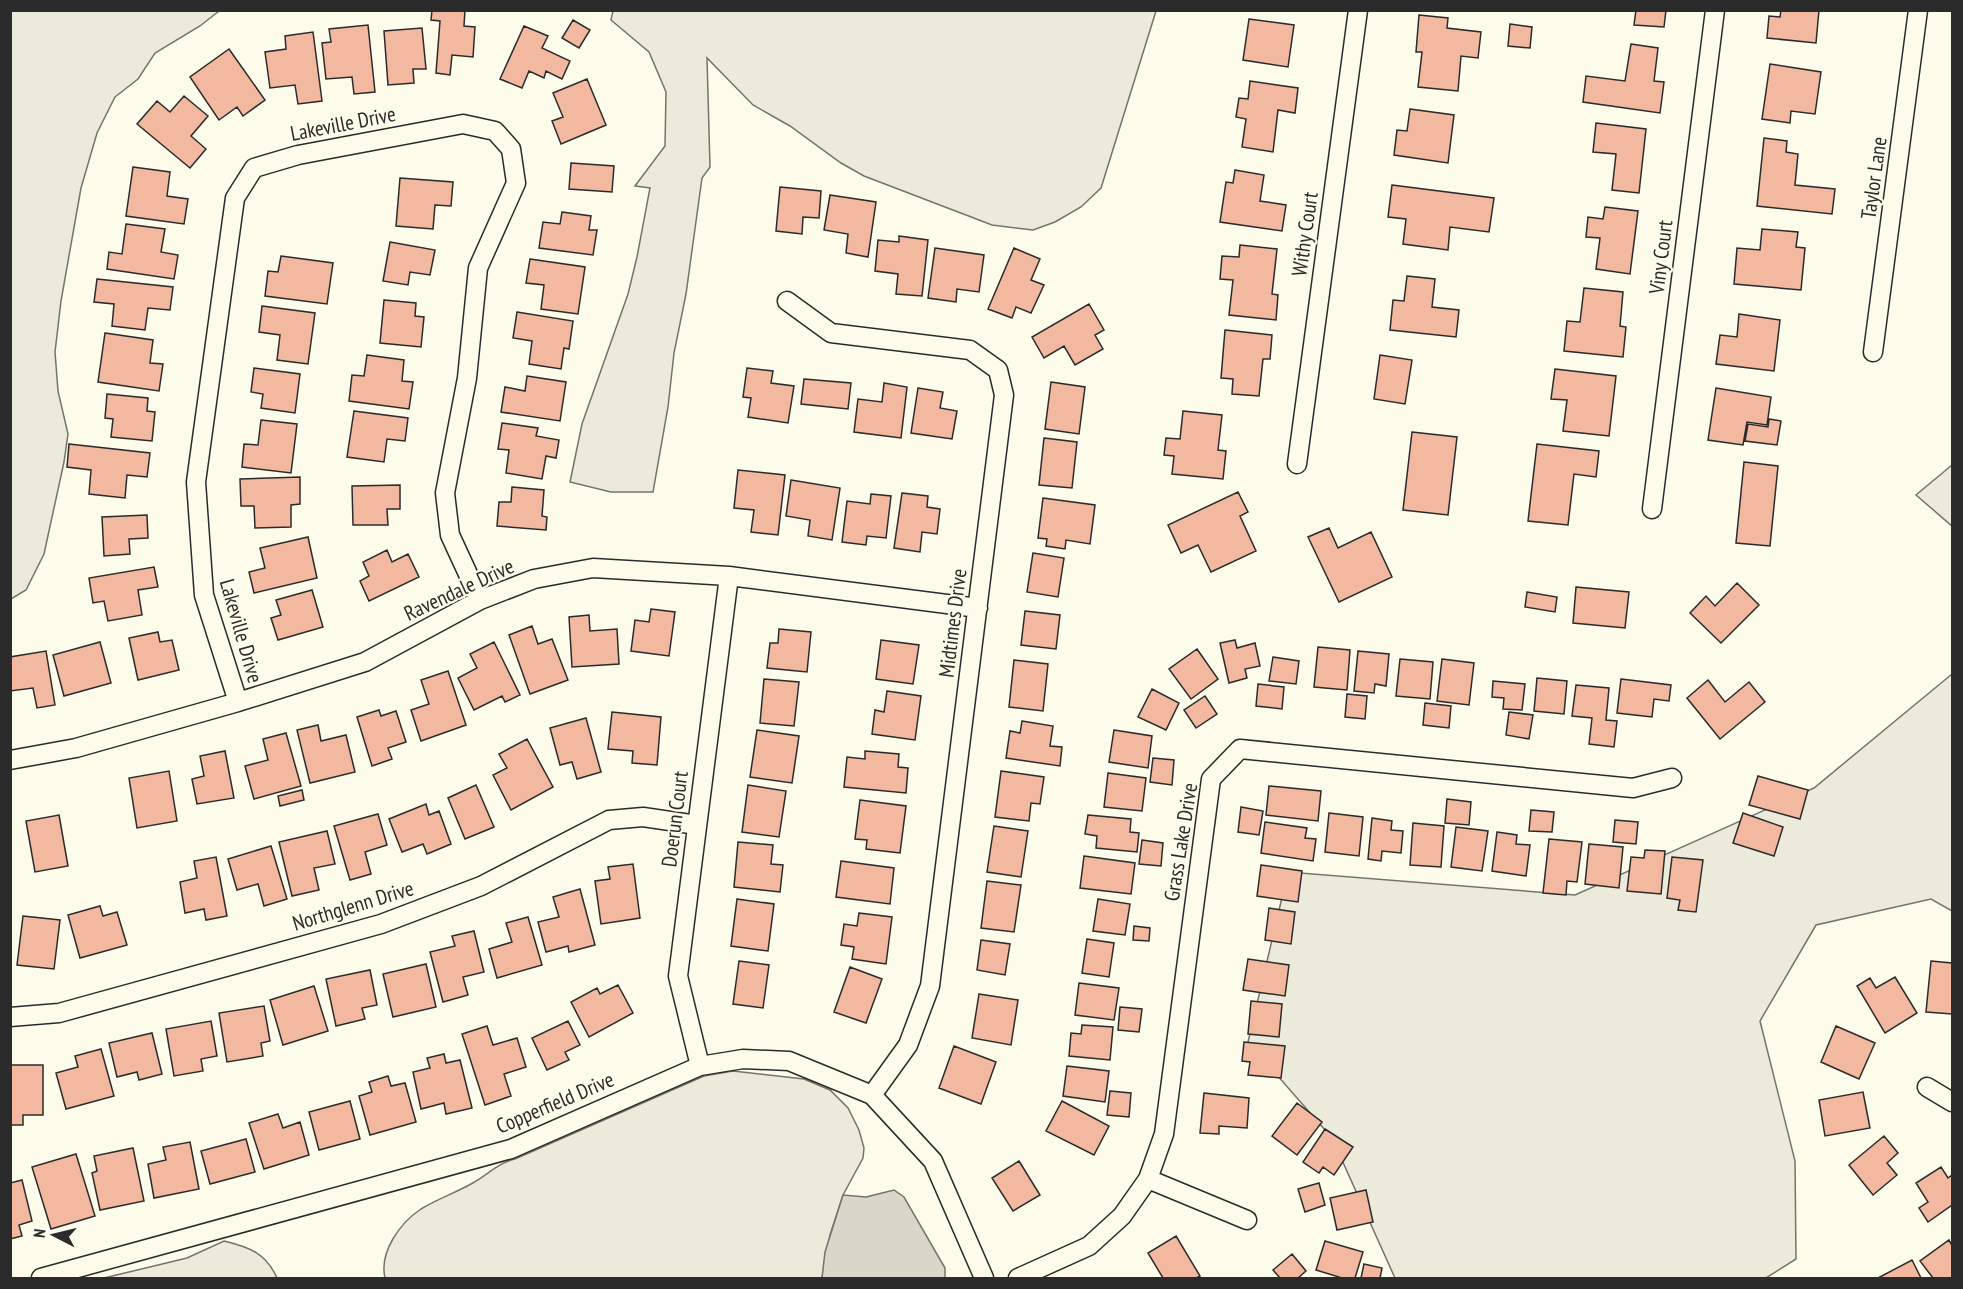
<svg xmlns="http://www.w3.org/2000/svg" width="1963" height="1289" font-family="'PT Sans Narrow',sans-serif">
	<rect width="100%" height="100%" fill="#fdfbea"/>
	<path fill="#ecebdb" stroke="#74746e" stroke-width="1.5" d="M11 10 219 11 200 26 155 53 138 79 115 97 97 133 81 188 61 301 55 352 58 391 68 434 64 462 44 554 26 590 11 599Z
		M613 11V10L1156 11 1101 188 1081 207 1055 222 1033 230 992 225 864 176 841 163 790 126 753 105 707 58 710 167 702 178 686 294 674 353 668 407 653 492H611L570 482 582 424 628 294 637 257 650 188 635 186 665 146 666 92 649 52 611 20Z
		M1952 465V526L1916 495Z
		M1952 674V911L1931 899 1816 925 1760 1021 1795 1161 1796 1259 1766 1278H1395L1332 1138 1248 1042 1288 872 1575 895 1814 788Z
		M733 1071 804 1079 830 1090 848 1108 859 1130 864 1148 863 1158 843 1195 830 1235 822 1278H385C379 1252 400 1223 421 1209 437 1199 455 1193 471 1184 488 1175 496 1164 515 1159L704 1076Z
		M224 1241C249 1247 266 1253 277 1278H104L187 1258Z"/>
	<path fill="#d8d7c9" stroke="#74746e" stroke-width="1.5" d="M894 1190 904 1197 945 1268V1278H822L825 1252 843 1195 866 1197Z"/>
	<path fill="#f2b8a0" stroke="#2b2b2b" stroke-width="1.5" d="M432 10H465L464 26 475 27 473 57 452 55 450 75 436 73 440 21 431 20Z
		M1636 10H1666L1664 27 1634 25Z
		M1781 10H1819L1816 43 1767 38 1769 16 1780 17Z
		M1419 15 1448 18 1447 28 1481 32 1478 58 1461 56 1458 91 1418 87 1422 52H1416Z
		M1249 19 1294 25 1288 67 1243 60Z
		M573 20 590 30 579 48 562 38Z
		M1510 24 1532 27 1530 48 1508 46Z
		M368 25 375 92 354 94 352 77 326 79 322 43 331 42 329 29Z
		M524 26 548 36 542 48 570 61 562 79 546 71 544 78 529 71 522 88 500 79Z
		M422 28 426 69H413L414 83 388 85 384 31Z
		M313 32 322 101 298 104 295 85 270 88 265 52 286 49 285 36Z
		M1631 44 1658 48 1654 81 1664 82 1660 113 1583 102 1586 76 1625 81Z
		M229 49 265 100 243 116 237 107 219 120 190 77Z
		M1770 64 1821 72 1815 114 1791 111 1790 123 1762 119Z
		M587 79 606 125 561 144 552 121 563 117 553 93Z
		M1250 81 1298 88 1295 113 1278 110 1273 152 1242 147 1246 119 1236 117 1239 98 1248 99Z
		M184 96 208 116 191 136 206 149 190 168 137 124 157 101 170 112Z
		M1410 109 1454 115 1448 163 1394 155 1397 130 1407 131Z
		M1596 123 1646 129 1639 193 1612 190 1616 154 1593 152Z
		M1764 138 1787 141 1786 152 1798 154 1795 185 1835 189 1832 214 1757 206Z
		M571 163 614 166 612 192 569 189Z
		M133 167 170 172 167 196 188 199 184 224 126 216Z
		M1235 170 1264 175 1260 201 1286 205 1282 231 1220 222 1226 182 1233 183Z
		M400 178 453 182 451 206 435 205 433 229 396 226Z
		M1392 185 1494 198 1489 232 1450 227 1448 250 1403 244 1406 219 1388 217Z
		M780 187 821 191 819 218 803 217 802 234 776 231Z
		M830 195 876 202 868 257 846 253 848 234 824 230Z
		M1605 207 1638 211 1630 274 1596 269 1600 238 1586 237 1588 217 1603 219Z
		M562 212 591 216 589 230H597L593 255 539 248 543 222 560 224Z
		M126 224 165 229 161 252 178 255 174 279 107 269 109 252 122 254Z
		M1762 229 1798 232 1796 247 1805 248 1801 290 1734 284 1737 248 1760 250Z
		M899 236 928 240 922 296 896 294 898 274 875 271 878 240 899 242Z
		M390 242 435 250 430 275 410 272 408 285 383 281Z
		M1240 245 1277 249 1272 294 1278 295 1276 320 1229 315 1233 280 1220 279 1222 256 1239 257Z
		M935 248 984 255 979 292 957 289 956 302 928 298Z
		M1014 248 1040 259 1031 280 1044 285 1031 313 1016 307 1012 318 988 309Z
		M281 256 333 263 327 304 265 296 268 271 278 272Z
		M530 259 585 267 578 314 541 309 544 285 526 283Z
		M1407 276 1435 279 1432 307 1459 310 1456 337 1390 330 1393 300 1404 301Z
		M97 279 173 287 170 310 148 308 145 330 112 326 114 304 94 302Z
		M1584 288 1623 292 1620 326 1626 327 1623 357 1564 351 1567 321 1580 322Z
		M384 300 416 303 415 316 424 317 421 347 380 343Z
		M1089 304 1104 330 1095 335 1103 349 1075 365 1064 346 1044 358 1032 337Z
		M262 306 315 313 308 364 277 360 280 335 259 332Z
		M517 312 573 321 569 349 564 348 561 369 529 364 532 341 513 338Z
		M1739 314 1780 320 1774 371 1716 364 1720 335 1737 337Z
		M1225 330 1272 335 1270 359H1263L1259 396 1232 394 1233 379 1221 378Z
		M105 333 153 340 150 363 163 364 159 391 98 382Z
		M367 355 404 360 402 381 413 382 409 409 349 401 352 375 364 376Z
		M1380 355 1412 360 1405 404 1374 399Z
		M254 368 300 374 295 413 261 408 263 394 251 392Z
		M747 368 773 371 771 383 794 386 788 423 748 417 751 398 743 397Z
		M1555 369 1616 376 1609 436 1563 431 1567 400 1551 399Z
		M527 376 566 382 560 421 501 412 505 387 525 391Z
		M804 379 851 383 848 409 801 404Z
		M1051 382 1085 387 1079 434 1045 429Z
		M884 383 907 387 901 438 854 432 858 399 882 402Z
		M918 388 943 392 940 408 957 411 952 439 911 433Z
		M1716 388 1771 397 1767 425 1747 422 1743 445 1708 440Z
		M107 394 148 398 147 411 155 412 152 441 111 437 113 419 105 418Z
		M354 411 408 418 405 441 387 439 384 462 347 457Z
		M1183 411 1222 415 1218 450 1226 451 1223 479 1172 474 1174 456 1164 455 1166 438 1180 439Z
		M1769 419 1781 421 1777 445 1745 441 1748 424 1768 427Z
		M261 420 297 424 291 473 242 467 244 444 258 445Z
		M502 423 538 428 536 436 559 440 556 458 546 456 542 479 506 473 509 450 498 449Z
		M1412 432 1457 437 1448 515 1403 510Z
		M1044 438 1077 442 1072 488 1039 485Z
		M69 444 150 453 147 477 127 475 125 498 89 494 91 470 67 467Z
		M1537 444 1599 451 1596 477 1574 474 1568 525 1528 521Z
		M1744 462 1778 466 1770 546 1736 543Z
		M738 470 785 475 778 535 751 532 754 510 734 508Z
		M300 477V504L291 505V527L255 528 254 506H241L240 479Z
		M791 480 840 488 832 540 808 536 810 520 786 516Z
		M400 485V509H387L388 525H353L352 486Z
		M512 487 544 490 542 516 547 517 546 530 497 526 499 502H511Z
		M1238 492 1248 512 1240 516 1256 551 1211 572 1198 545 1181 553 1168 525Z
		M902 493 928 496 927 507 940 509 937 534 922 532 920 552 894 548Z
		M871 494 891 496 886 538 867 536 866 545 842 542 847 501 870 504Z
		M1043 498 1095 505 1090 544 1066 540 1065 549 1046 546 1047 539 1038 538Z
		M147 515 148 538 129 539 130 554 104 556 102 517Z
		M1329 528 1338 548 1371 532 1392 577 1339 602 1308 537Z
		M308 537 317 578 254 593 249 572 265 568 260 548Z
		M387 550 392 562 408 554 419 577 369 601 360 581 369 576 363 562Z
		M1033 553 1064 558 1058 597 1027 592Z
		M154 567 158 587 138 590 142 615 108 621 104 601 93 603 89 578Z
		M1737 583 1759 605 1721 643 1690 613 1706 596 1715 606Z
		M1576 587 1629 592 1625 628 1573 623Z
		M312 590 323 627 278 640 271 618 281 615 276 600Z
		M1527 592 1557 597 1555 612 1525 607Z
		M651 609 675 612 669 656 631 651 635 620 649 622Z
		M1025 611 1060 615 1056 649 1021 645Z
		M589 615 590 631 617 629 619 664 572 667 569 617Z
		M532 626 538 644 552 639 568 680 530 694 509 635Z
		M779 629 811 632 807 672 767 668 770 643H778Z
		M158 632 160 642 172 640 179 670 138 680 129 638Z
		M881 640 919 645 913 684 876 679Z
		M1235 640 1237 648 1255 643 1260 666 1245 669 1247 678 1229 683 1220 643Z
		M100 642 111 683 64 696 53 655Z
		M494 642 520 695 505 702 502 696 474 710 458 678 477 668 470 654Z
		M1318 647 1350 650 1347 690 1314 687Z
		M1197 649 1218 679 1191 699 1169 669Z
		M46 651 55 705 37 708 33 688 10 691V657Z
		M1358 651 1389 654 1386 686 1375 684 1374 693 1354 691Z
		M1273 657 1299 661 1296 684 1269 681Z
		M1400 659 1433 662 1430 699 1396 696Z
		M1442 659 1474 663 1469 705 1437 701Z
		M1014 660 1048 664 1043 711 1009 707Z
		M448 671 466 725 421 741 411 710 429 704 421 680Z
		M1537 678 1567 681 1564 714 1534 711Z
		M764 679 799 682 794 726 760 723Z
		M1621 679 1671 685 1669 701 1654 699 1652 717 1617 713Z
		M1708 680 1725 702 1749 682 1765 702 1720 739 1687 698Z
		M1493 681 1525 684 1522 710 1503 709 1504 698 1492 697Z
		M1258 684 1284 687 1282 709 1256 706Z
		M1576 685 1609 688 1606 720 1617 721 1614 747 1589 744 1592 718 1572 716Z
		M1152 689 1179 703 1166 730 1138 717Z
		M887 691 921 696 915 740 872 734 875 710 884 712Z
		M1347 694 1367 696 1365 719 1345 717Z
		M1205 696 1217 714 1196 728 1184 710Z
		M1425 703 1451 706 1449 728 1423 725Z
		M379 710 381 716 396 711 406 742 388 748 392 759 372 766 357 717Z
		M612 712 661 717 657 765 632 763 633 751 608 749Z
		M1509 712 1533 715 1529 739 1506 735Z
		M586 718 601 772 577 779 572 762 560 765 550 728Z
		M1022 721 1053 726 1050 746 1062 747 1060 766 1006 758 1010 731 1020 733Z
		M318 725 321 741 346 735 355 772 310 783 297 730Z
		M757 730 799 736 792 783 750 777Z
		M1114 730 1152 736 1148 768 1109 762Z
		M286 733 301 786 254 799 245 766 268 760 263 739Z
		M527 739 553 787 511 810 493 775 507 768 499 754Z
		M225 751 234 798 197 804 192 779 204 776 200 756Z
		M865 751 899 754 898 767 908 768 906 793 844 787 847 757 865 759Z
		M1153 758 1174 760 1172 785 1150 782Z
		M169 771 177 821 137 828 129 778Z
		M1001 771 1044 777 1040 804 1031 803 1029 821 995 817Z
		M1108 773 1146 778 1142 811 1104 807Z
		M1758 776 1808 790 1800 819 1749 805Z
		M476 785 494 827 465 839 448 798Z
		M748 785 786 791 779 837 742 832Z
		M1269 786 1321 791 1318 821 1266 815Z
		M302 790 304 800 280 806 278 796Z
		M1447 799 1471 802 1469 825 1445 823Z
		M860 800 906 806 900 853 866 849 867 840 855 839Z
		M426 804 429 815 439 811 451 844 427 854 423 844 402 852 389 819Z
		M1241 807 1263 811 1259 835 1238 832Z
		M1531 810 1554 812 1552 832 1529 831Z
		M1329 813 1363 817 1359 856 1325 852Z
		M1743 813 1783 827 1774 856 1733 843Z
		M378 814 387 845 365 852 371 874 350 880 334 826Z
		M59 815 68 866 35 872 26 821Z
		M1088 815 1131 819 1130 832 1139 833 1137 852 1096 848 1097 836 1085 834Z
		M1372 818 1392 821 1391 830 1403 831 1401 853 1382 851 1381 861 1368 859Z
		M1615 820 1638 822 1636 844 1613 842Z
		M1265 822 1307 828 1305 838 1316 839 1313 861 1261 853Z
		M1413 823 1444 826 1441 867 1410 865Z
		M994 826 1028 831 1021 877 987 872Z
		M1456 827 1488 831 1482 871 1451 867Z
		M327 831 335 864 314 868 319 890 292 896 279 842Z
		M1497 832 1517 835 1516 844 1530 845 1526 876 1492 871Z
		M1549 839 1582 842 1577 882 1567 881 1566 895 1543 893Z
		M1142 840 1163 843 1161 866 1139 864Z
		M738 842 773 845 771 864 783 865 780 892 734 887Z
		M1589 844 1623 847 1619 888 1585 884Z
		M271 846 287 899 264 906 258 884 237 890 228 859Z
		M1645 850 1665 851 1661 894 1627 891 1631 857 1644 858Z
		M1084 856 1135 863 1131 894 1080 888Z
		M216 857 227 916 206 920 204 909 185 913 180 882 197 878 194 861Z
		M1672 857 1703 860 1696 912 1678 910 1680 900 1667 898Z
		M841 861 894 868 890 904 836 897Z
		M633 864 640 918 601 924 595 881 610 879 608 867Z
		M1261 865 1302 871 1298 902 1257 896Z
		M987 881 1021 885 1014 932 981 928Z
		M580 889 595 945 569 952 568 946 546 952 538 922 559 917 553 897Z
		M737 899 774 904 768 951 731 946Z
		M1098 899 1130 904 1125 935 1093 931Z
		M100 906 103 916 117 912 127 945 80 958 68 915Z
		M1269 908 1295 912 1291 944 1265 940Z
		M859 913 892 917 886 964 852 959 854 947 841 945 844 924 857 926Z
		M23 916 60 920 54 969 17 965Z
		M528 917 542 965 497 978 489 949 512 942 506 923Z
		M1134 926 1150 928 1149 941 1133 940Z
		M474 931 484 972 463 977 468 995 443 1002 430 952 455 946 452 936Z
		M1087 939 1114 943 1109 977 1082 973Z
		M981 940 1010 944 1005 975 977 970Z
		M1248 959 1289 965 1285 996 1243 990Z
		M739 961 769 965 763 1008 733 1004Z
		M1931 961 1952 963V1014L1926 1012Z
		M426 964 436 1007 393 1017 383 974Z
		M850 967 882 979 866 1023 834 1012Z
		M370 970 377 1005 362 1008 365 1019 336 1026 326 979Z
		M1895 977 1917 1013 1885 1033 1857 986 1870 978 1876 988Z
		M1079 983 1119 988 1114 1020 1075 1015Z
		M618 985 633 1013 589 1037 571 1002 597 988 600 994Z
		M314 986 328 1031 283 1045 270 1000Z
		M979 994 1018 1000 1011 1045 972 1038Z
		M1251 1001 1282 1004 1279 1037 1248 1034Z
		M264 1006 270 1041 261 1043 263 1056 227 1062 219 1013Z
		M1120 1007 1142 1009 1139 1032 1118 1030Z
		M211 1021 217 1056 201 1059 203 1071 174 1076 166 1029Z
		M568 1021 580 1045 565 1052 569 1060 547 1070 532 1038Z
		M1082 1025 1113 1027 1110 1060 1069 1056 1071 1033 1081 1034Z
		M487 1026 493 1045 517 1038 526 1067 504 1074 511 1096 485 1105 462 1034Z
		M1836 1026 1875 1043 1859 1079 1821 1062Z
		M152 1033 162 1074 139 1080 137 1072 117 1077 109 1043Z
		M1244 1042 1285 1046 1281 1078 1248 1075 1250 1062 1242 1061Z
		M954 1046 996 1062 981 1104 939 1088Z
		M101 1049 114 1096 66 1109 56 1073 78 1067 75 1056Z
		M444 1054 446 1063 460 1060 472 1108 446 1114 444 1103 421 1109 413 1072 430 1068 427 1058Z
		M10 1065H43V1115H23V1125H10Z
		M1067 1066 1109 1071 1105 1102 1063 1096Z
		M388 1076 391 1086 405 1083 416 1122 370 1135 359 1096 372 1092 369 1082Z
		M1110 1091 1131 1093 1129 1117 1107 1115Z
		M1863 1092 1870 1128 1825 1136 1819 1100Z
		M1204 1093 1249 1098 1247 1128 1219 1126V1134L1200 1133Z
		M350 1101 360 1139 319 1150 309 1112Z
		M1062 1101 1109 1126 1094 1155 1046 1131Z
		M1297 1103 1322 1122 1297 1155 1272 1136Z
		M278 1114 283 1128 300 1122 309 1155 264 1169 249 1123Z
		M1325 1129 1353 1147 1334 1175 1323 1167 1319 1173 1303 1162Z
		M1884 1136 1898 1153 1887 1163 1897 1175 1873 1195 1849 1165Z
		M246 1139 255 1172 210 1184 201 1151Z
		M190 1142 199 1189 154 1198 148 1164 166 1160 163 1147Z
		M133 1148 144 1201 100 1210 92 1173 97 1171 94 1156Z
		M76 1154 95 1216 51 1229 32 1167Z
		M1019 1161 1040 1195 1013 1211 992 1178Z
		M1941 1167 1948 1178 1952 1175V1205L1928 1222 1919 1208 1928 1202 1916 1183Z
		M22 1180 32 1221 19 1225 22 1236 10 1239V1183Z
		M1319 1183 1325 1205 1305 1212 1298 1189Z
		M1366 1190 1373 1222 1337 1230 1330 1198Z
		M1176 1236 1200 1276 1196 1278H1163L1148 1253Z
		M1949 1240 1952 1246V1278H1933L1920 1261Z
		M1325 1241 1363 1252 1355 1278H1342L1316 1270Z
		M1292 1254 1306 1271 1298 1278H1280L1273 1270Z
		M1912 1260 1921 1278H1878Z
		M1364 1264 1382 1268 1380 1278H1361Z"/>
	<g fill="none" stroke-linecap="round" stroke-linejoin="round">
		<defs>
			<path id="minor" d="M787 301 831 333 970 350 998 370 1004 395 930 986 908 1045 872 1095
				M1873 352 1918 10
				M1297 464 1358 10
				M1652 509 1715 10
				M238 702 204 595 196 482 235 198 254 168 298 155 463 124 495 131 511 149 516 183 478 268 467 378 445 493 450 535 480 600
				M10 760 76 748 238 702 365 662 480 600 534 579 593 568 729 576 978 608
				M10 1017 59 1013 381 924 481 886 609 820 643 817 697 825
				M700 1066 678 976 729 576
				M1927 1087 1952 1102
				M1148 1179 1247 1220
				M41 1278 511 1149 700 1066 743 1059 789 1061 872 1095 933 1161 984 1278
				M1018 1278 1089 1246 1122 1216 1148 1179 1164 1134 1211 779 1240 749 1633 788 1672 778"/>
		</defs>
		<use href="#minor" stroke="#2b2b2b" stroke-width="21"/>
		<use href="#minor" stroke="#fdfbea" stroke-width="18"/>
	</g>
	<g text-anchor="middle" stroke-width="4.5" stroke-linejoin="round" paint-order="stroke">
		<g font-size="21" fill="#2b2b2b" stroke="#fdfbea">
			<text transform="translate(343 124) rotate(-11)" y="7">Lakeville Drive</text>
			<text transform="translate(1874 178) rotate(-82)" y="7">Taylor Lane</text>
			<text transform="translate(1305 234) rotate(-82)" y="7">Withy Court</text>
			<text transform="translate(1661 257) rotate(-83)" y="7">Viny Court</text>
			<text transform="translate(459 590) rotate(-25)" y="7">Ravendale Drive</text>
			<text transform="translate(953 623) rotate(-83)" y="7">Midtimes Drive</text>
			<text transform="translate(241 631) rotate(74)" y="7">Lakeville Drive</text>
			<text transform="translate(675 819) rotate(-83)" y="7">Doerun Court</text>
			<text transform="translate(1181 842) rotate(-81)" y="7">Grass Lake Drive</text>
			<text transform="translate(353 906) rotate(-17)" y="7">Northglenn Drive</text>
			<text transform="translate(555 1103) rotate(-23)" y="7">Copperfield Drive</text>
		</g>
	</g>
	<rect width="1963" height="1289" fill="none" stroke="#2b2b2b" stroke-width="24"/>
	<g transform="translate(54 1235) rotate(277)" stroke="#fdfbea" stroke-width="4.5" paint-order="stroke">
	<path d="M0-4.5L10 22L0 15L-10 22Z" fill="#2b2b2b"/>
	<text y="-9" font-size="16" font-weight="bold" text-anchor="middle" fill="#2b2b2b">N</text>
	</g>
</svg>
